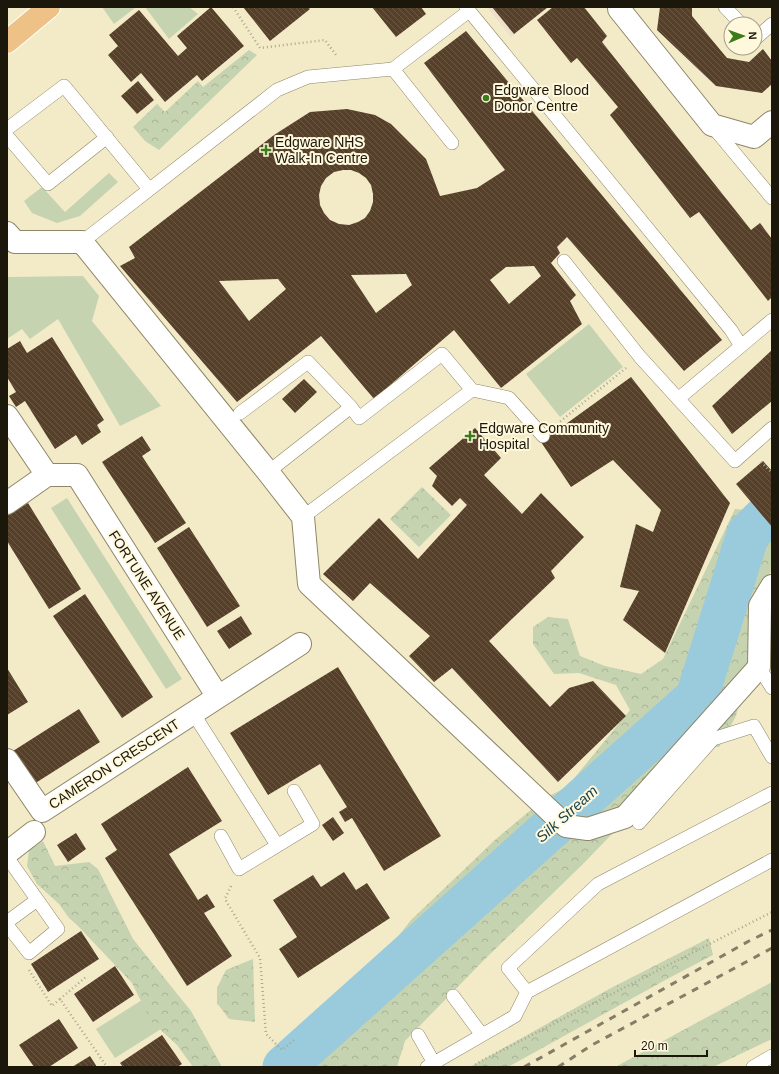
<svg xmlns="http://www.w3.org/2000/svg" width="779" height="1074" font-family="Helvetica,sans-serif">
	<defs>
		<pattern id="forest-crowns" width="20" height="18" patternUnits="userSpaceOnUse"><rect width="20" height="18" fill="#c5d3b1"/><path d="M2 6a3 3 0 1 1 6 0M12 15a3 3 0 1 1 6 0" fill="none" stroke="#a9b497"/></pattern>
		<pattern id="building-back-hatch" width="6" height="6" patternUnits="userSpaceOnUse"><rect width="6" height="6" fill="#564029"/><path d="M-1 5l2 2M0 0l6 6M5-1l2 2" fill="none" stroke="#6a5845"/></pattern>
	</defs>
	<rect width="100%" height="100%" fill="#f3ebc8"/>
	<path fill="#eedecc" d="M487 7H548L511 37Z"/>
	<path fill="#c5d3b1" d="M102 7H136L114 24Z
		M145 7H189L198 14 169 39Z
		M109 173 118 182 80 216 57 223 32 213 24 201 42 187 65 212Z
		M83 276 99 296 92 321 161 406 120 426 58 319 30 339 22 329 7 339V277Z
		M589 324 623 367 560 417 526 374Z
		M67 498 182 679 166 689 51 508Z
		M150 995 169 1024 115 1058 96 1029Z"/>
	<path fill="url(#forest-crowns)" d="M249 50 257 55 159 150 145 141 133 127 157 104 165 112 198 81 203 87Z
		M422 487 451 515 419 547 390 519Z
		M735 509 746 510 759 521 772 538V566L736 716 719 747H696L583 864 482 962 405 1041 397 1067H274L300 1037 385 953 411 920 496 839 545 798 567 787 630 710 616 685 579 673 554 674 533 644V627L548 617 568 619 580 656 605 666 641 674 663 659Z
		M43 841 55 866 89 862 98 869 133 939 191 1011 222 1067H193L177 1045 151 1021 132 983 77 925 69 918 59 904 37 884 27 866 29 850Z
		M709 938 713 955 669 978 508 1067H470L609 989Z
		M253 959 255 1022 229 1019 217 1003V988L226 970Z
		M772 982V1039L713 1067H615Z"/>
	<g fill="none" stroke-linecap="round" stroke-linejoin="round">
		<path stroke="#99cbdc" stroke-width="43" d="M284 1067 697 697 748 534 772 510"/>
	</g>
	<path fill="url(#building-back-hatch)" fill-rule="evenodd" d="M211 7 244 46 202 81 197 75 165 102 141 73 131 82 108 55 118 46 109 35 139 10 178 56 187 48 177 36Z
		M243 7H308L310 9 270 41Z
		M372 7H421L426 14 396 37Z
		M492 7H548L514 34Z
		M553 7H584L607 36 602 42 751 230 760 223 772 239V297L768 301 699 212 690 218 610 115 618 107 577 58 571 63 537 20Z
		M660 7H692V16L727 58 749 62 763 49 772 61V84L762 93 716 86 657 30Z
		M466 31 722 340 684 371 567 237 557 247 560 253 551 263 576 295 570 301 582 324 501 388 454 330 374 399 321 336 237 402 120 266 135 258 129 247 274 135 310 112 347 109 375 115 391 124 426 159 440 196 477 188 505 170 424 63ZM343 170H351L359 173 366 178 371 185 373 194V202L370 211 365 218 358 222 349 225 339 224 330 220 324 213 320 205 319 195 321 186 326 178 334 172ZM534 266 541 276 509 304 490 280 506 267ZM406 274 412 285 376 313 351 275ZM278 279 286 289 249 321 219 281Z
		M138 81 154 100 137 114 121 96Z
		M52 337 104 420 97 425 101 432 82 445 76 435 55 449 25 401 16 407 9 396 16 392 7 377V349L20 341 27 353Z
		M772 350V401L732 434 712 406Z
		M631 377 730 503 665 653 623 620 639 591 620 587 636 524 653 532 661 510 613 460 571 487 541 442Z
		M304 379 317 392 295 413 282 399Z
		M475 428 501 458 484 475 522 514 541 493 584 537 551 571 555 578 489 641 550 707 569 688 593 681 626 716 558 782 452 668 434 682 409 656 430 636 370 583 353 601 323 574 379 518 418 559 467 505 460 498 452 506 432 486 437 476 429 468Z
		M142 436 151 450 142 456 186 523 155 543 102 462Z
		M763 461 772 471V527L736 484Z
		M28 503 81 589 49 609 7 541V516Z
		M189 527 240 606 207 627 157 548Z
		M85 594 153 697 122 718 53 616Z
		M241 616 252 634 229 649 217 631Z
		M338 667 441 836 384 871 352 818 345 822 339 812 347 807 320 764 268 795 230 733Z
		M7 668 28 702 7 715Z
		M79 709 100 742 34 784 13 751Z
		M188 767 222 821 169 854 198 900 207 894 215 907 204 913 232 956 187 986 105 858 117 850 101 824Z
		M333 817 344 833 333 841 322 825Z
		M76 833 86 849 68 862 57 845Z
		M344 872 356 890 367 883 390 918 298 978 279 949 297 937 273 900 313 875 321 887Z
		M81 931 99 959 48 992 31 964Z
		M115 966 134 995 93 1022 74 994Z
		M59 1019 78 1048 49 1067H34L19 1045Z
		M162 1035 182 1064 177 1067H123L120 1063Z
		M90 1056 97 1067H72Z"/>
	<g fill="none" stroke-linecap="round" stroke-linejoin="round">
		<defs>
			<path id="lane" d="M466 7 731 330 741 346
				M725 7 741 24
				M755 39 772 24
				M393 69 452 143
				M713 127 772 198
				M7 129 64 86 149 189
				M7 136 48 184 107 137
				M82 242 277 90 308 77 393 69 469 11
				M564 261 640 357 735 461 772 428
				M472 390 509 398 543 436
				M678 399 772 320
				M240 413 308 362 351 407
				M268 472 351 407 359 418 442 354 472 390 303 517
				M759 667 772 688
				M193 713 277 845
				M639 823 713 739 754 726 772 757
				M221 836 239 869 313 824 294 791
				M7 857 58 929 29 953 7 925
				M7 922 37 900
				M527 992 508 968 598 884 772 793
				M453 996 482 1035
				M418 1035 434 1063
				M427 1067 515 1016 527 992 772 860
				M753 1067 772 1056"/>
			<path id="street" d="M619 7V9L712 125 754 137 772 122
				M7 233 15 242H82L268 472 303 517 309 584 566 826 588 829 625 817 759 667 760 606 772 586
				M7 416 47 475H77L218 697 300 644
				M7 503 47 475
				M7 760 42 811 218 697
				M7 853 34 832"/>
			<path id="primary" d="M7 42 49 7"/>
		</defs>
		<use href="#lane" stroke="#8e8666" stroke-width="14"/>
		<use href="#street" stroke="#8e8666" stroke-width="24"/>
		<use href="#primary" stroke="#fff" stroke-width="24"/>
		<path stroke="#aca58a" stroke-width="2.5" stroke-dasharray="1 3" stroke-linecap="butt" d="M233 7 260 48 325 40 336 55
			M557 424 626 368
			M761 462 772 473
			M231 886 225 899 260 958 266 1034 282 1050 294 1040
			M29 970 52 1006 60 999 107 1067
			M60 999 87 976
			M472 1067 481 1061 772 912"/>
		<use href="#lane" stroke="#fff" stroke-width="13"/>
		<use href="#street" stroke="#fff" stroke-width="22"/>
		<use href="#primary" stroke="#eec286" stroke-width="22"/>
		<path stroke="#847e67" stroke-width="3" stroke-dasharray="7 7" stroke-linecap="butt" d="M524 1067 749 941 772 930
			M558 1067 592 1045 772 948"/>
	</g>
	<g fill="#3c7b19" stroke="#fff8dc" stroke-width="1.5">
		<circle cx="486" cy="98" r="4"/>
		<path d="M264 144h4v4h4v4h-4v4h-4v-4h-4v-4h4z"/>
		<path d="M468 430h4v4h4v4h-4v4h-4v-4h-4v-4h4z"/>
	</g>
	<g text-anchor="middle" stroke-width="4" stroke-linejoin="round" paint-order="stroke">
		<g font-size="14" fill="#1b180b" stroke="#fff8dc" text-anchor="start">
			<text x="494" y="95">Edgware Blood<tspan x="494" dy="16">Donor Centre</tspan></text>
			<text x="275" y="147">Edgware NHS<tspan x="275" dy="16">Walk-In Centre</tspan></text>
			<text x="479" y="433">Edgware Community<tspan x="479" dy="16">Hospital</tspan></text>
		</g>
		<g font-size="14" fill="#1b180b" stroke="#fff8dc">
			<text transform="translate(147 585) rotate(57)" y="5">FORTUNE AVENUE</text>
			<text transform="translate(114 764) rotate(-33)" y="5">CAMERON CRESCENT</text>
		</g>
		<g font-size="15" font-style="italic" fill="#184351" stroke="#fff8dc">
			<text transform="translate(567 814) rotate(-42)" y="5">Silk Stream</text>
		</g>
	</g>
	<rect width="779" height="1074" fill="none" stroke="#1b180b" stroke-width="16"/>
	<g transform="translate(743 36) rotate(88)"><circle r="19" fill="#fff8dc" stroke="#a49e88"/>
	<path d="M0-3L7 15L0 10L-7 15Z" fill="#3c7b19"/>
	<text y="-6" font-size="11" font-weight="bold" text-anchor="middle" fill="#1b180b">N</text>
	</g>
	<path d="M635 1050v6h72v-6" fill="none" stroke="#1b180b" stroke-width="2"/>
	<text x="641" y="1050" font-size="12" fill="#1b180b" stroke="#fff8dc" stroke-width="3" paint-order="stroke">20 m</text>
</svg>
